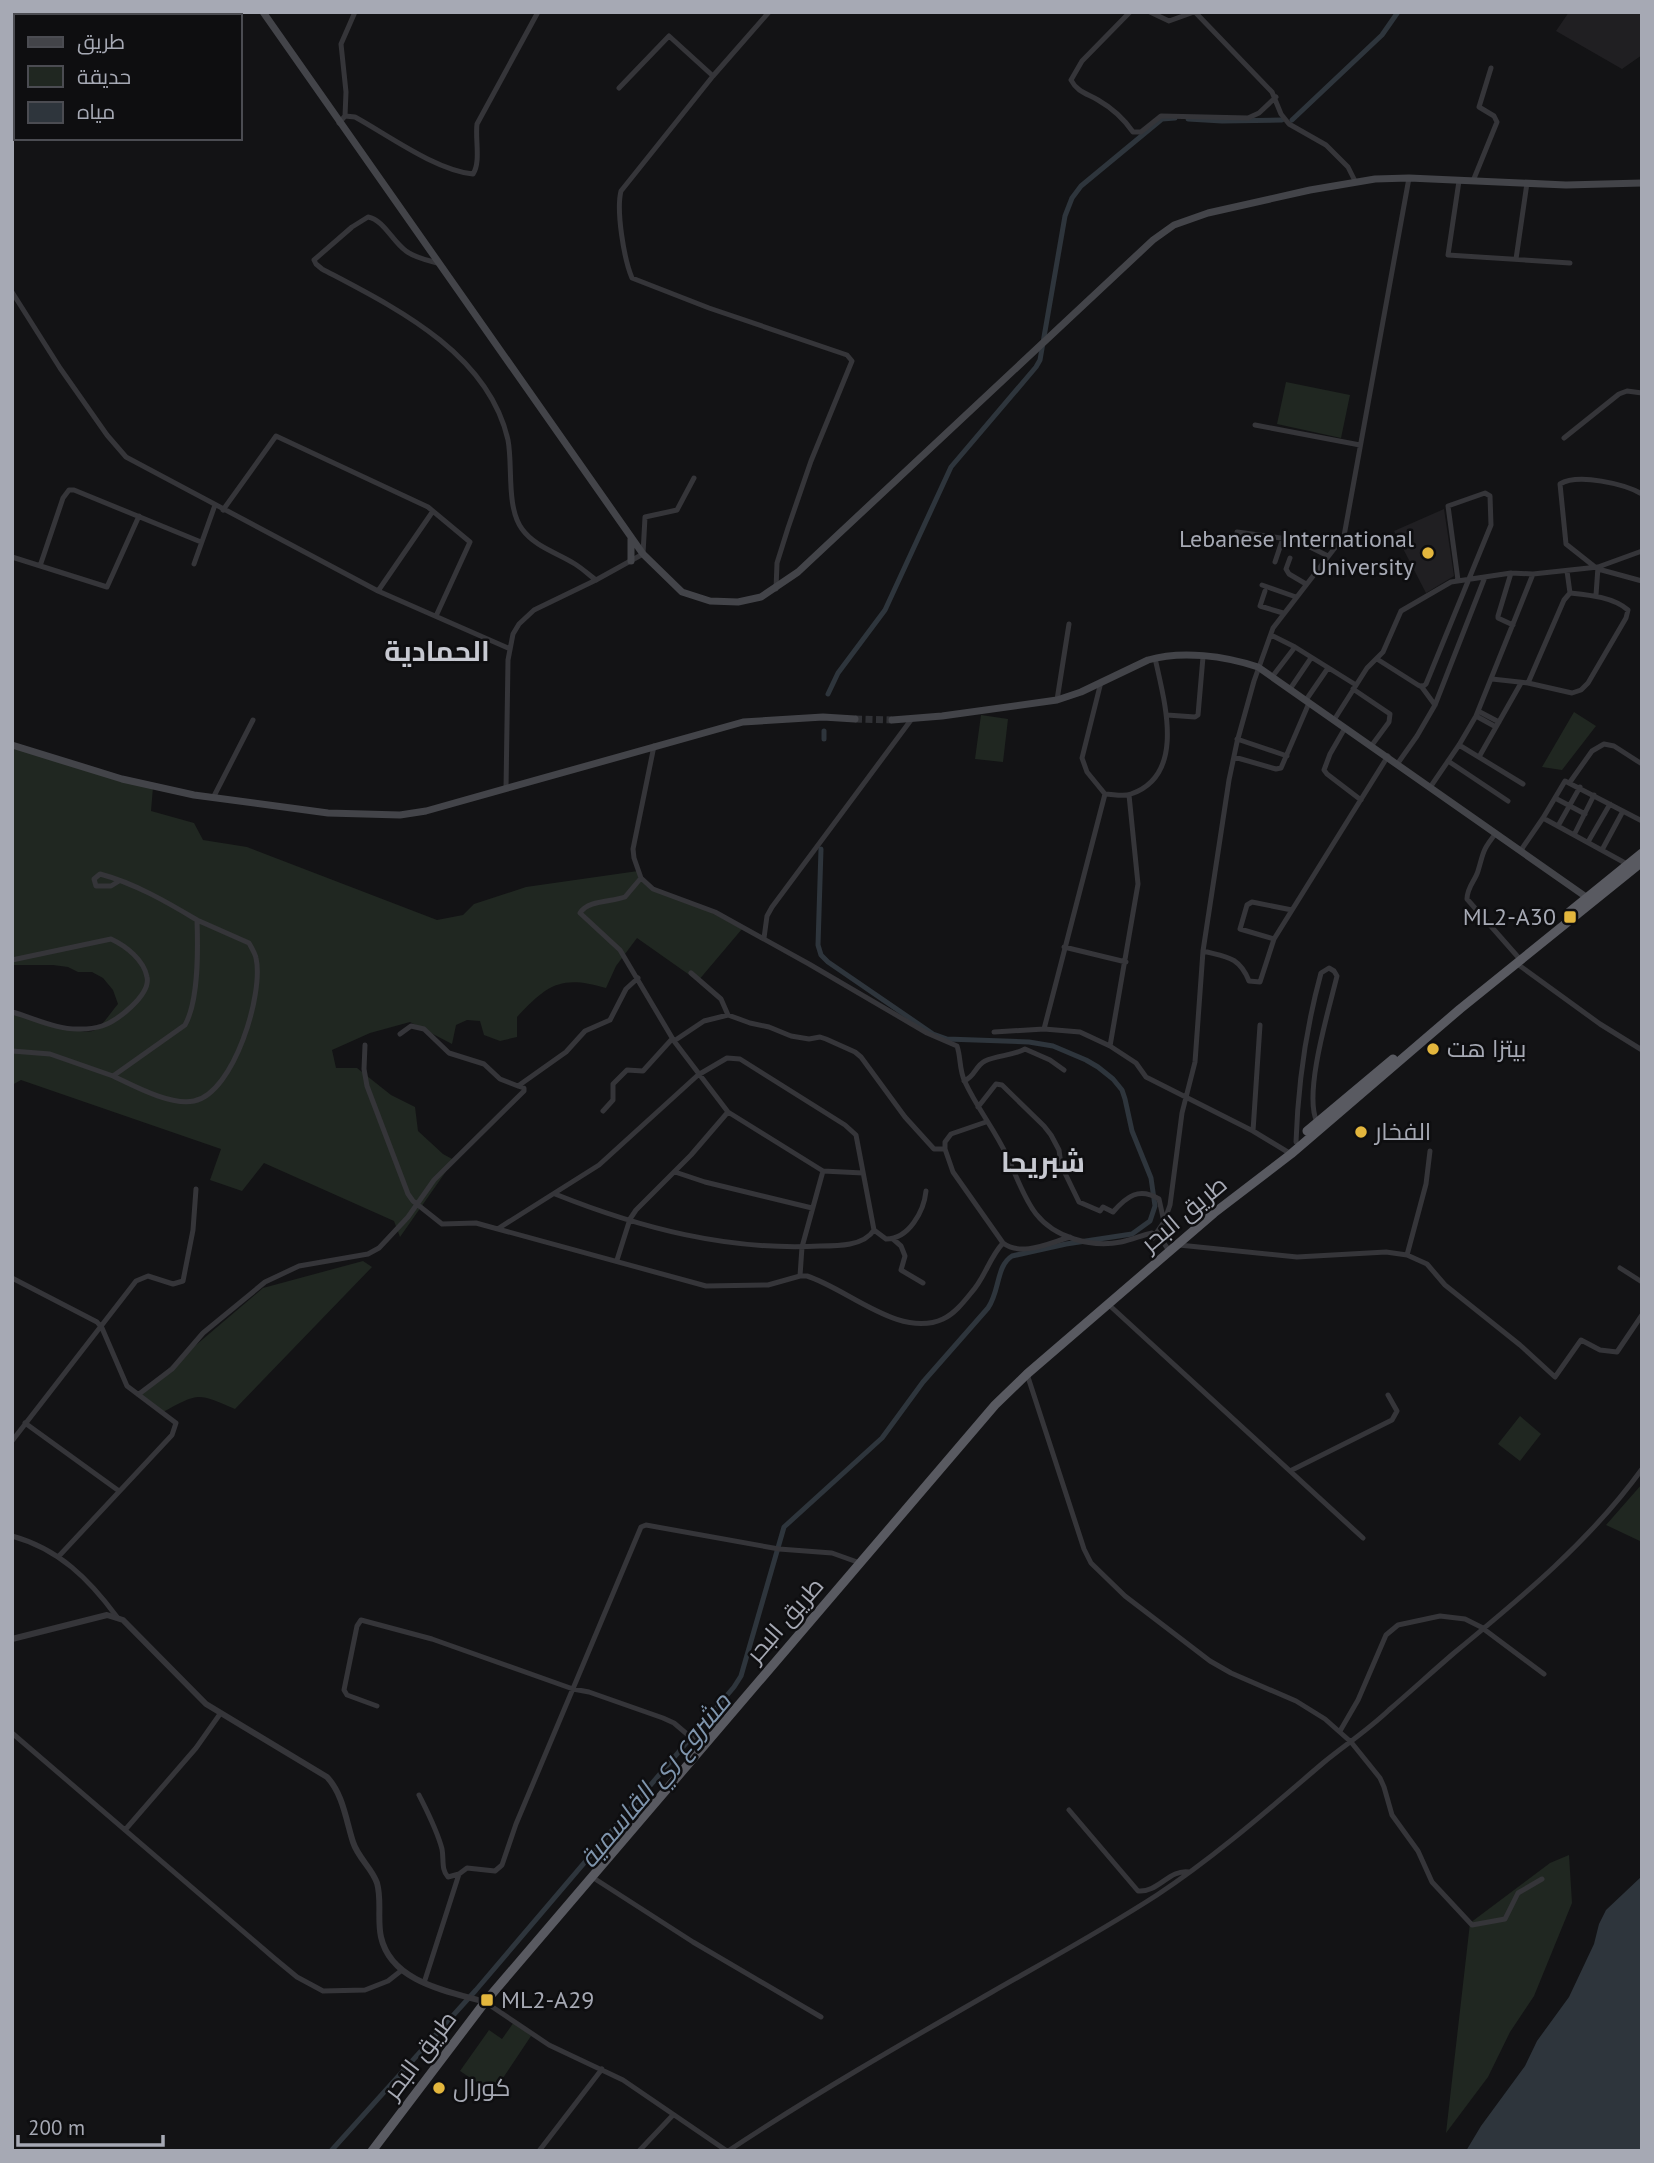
<svg xmlns="http://www.w3.org/2000/svg" width="1654" height="2163" font-family="'PT Sans',Cairo,sans-serif">
	<rect width="100%" height="100%" fill="#131315"/>
	<path fill="#201f22" d="M1569 12H1642V55L1622 69 1556 31Z
		M1444 509 1454 576 1426 593 1394 531Z"/>
	<path fill="#202721" d="M1286 382 1350 395 1341 438 1277 424Z
		M1574 712 1596 726 1562 770 1542 767Z
		M981 715 1008 719 1003 762 975 759Z
		M12 746 153 787 151 811 194 823 203 840 247 847 437 920 463 915 474 904 526 887 638 871 646 884 693 903 742 929 698 981 637 938 616 966 606 988C561 975 548 984 517 1017V1037L500 1041 484 1035 480 1021 467 1020 456 1025 452 1044 410 1022 370 1033 332 1050 336 1068H357L391 1095 415 1107 418 1131 443 1154 454 1160 400 1237 394 1221 264 1163 242 1191 210 1180 221 1149 21 1080 12 1085V1013C31 1013 81 1038 95 1030 104 1024 111 1012 118 1004L113 990 103 978 92 972H78L68 967 53 965H12Z
		M363 1261 372 1267 235 1409C197 1393 200 1392 163 1412L136 1396 263 1288Z
		M1520 1416 1541 1434 1520 1461 1498 1444Z
		M1642 1484V1542L1606 1525Z
		M1569 1855 1572 1903 1534 1996 1510 2032 1488 2077 1446 2133 1470 1923 1550 1863Z
		M514 2022 531 2036 493 2093 460 2071 489 2030 502 2039Z"/>
	<path fill="#2e353c" d="M1642 1876V2151H1466L1481 2126 1525 2066 1537 2041 1569 1997 1594 1944 1599 1924 1606 1910Z"/>
	<g fill="none" stroke-linecap="round" stroke-linejoin="round">
		<path stroke="#2e353c" stroke-width="5" d="M1188 119 1222 121 1282 120
			M1292 120 1382 35 1398 12
			M828 694 838 673 885 610 951 467 1036 367 1040 360 1065 216 1072 198 1081 186 1162 119 1175 118
			M824 731V739
			M331 2151 476 1990 734 1687 741 1676 784 1527 882 1438 923 1382 988 1308C1000 1291 996 1266 1012 1256L1066 1244 1132 1234 1150 1221 1155 1206 1151 1178 1132 1131 1125 1099 1122 1090 1113 1079 1098 1067 1086 1060 1053 1046 1029 1042 947 1039 933 1034 828 962 821 955 818 945 821 849"/>
		<path stroke="#303135" stroke-width="7" stroke-dasharray="7 3.5" stroke-linecap="butt" d="M855 719 892 720"/>
		<path stroke="#353539" stroke-width="5" d="M1130 12 1082 61 1071 80C1077 92 1088 94 1098 100 1112 108 1124 119 1133 132H1141L1161 116 1248 118 1259 113 1276 97
			M1150 12 1169 21 1194 12
			M1195 12 1272 92 1281 114 1289 124 1326 145 1348 167 1355 181
			M713 76 769 12
			M619 88 669 36 713 76 621 191C616 211 624 259 632 278L709 308 847 355 852 361 811 461 788 528 777 563 776 589
			M345 116 346 92 341 44 355 12
			M339 123 345 116 355 117C388 135 435 170 473 174 481 162 475 139 477 124L538 12
			M1459 181 1448 255 1570 263
			M1473 181 1497 122 1494 116 1479 107 1491 68
			M1516 259 1527 183
			M438 263C427 260 415 258 406 251 392 241 384 220 368 217L352 227 314 260 316 264 322 269C394 307 488 352 508 440 513 466 506 507 522 529 535 547 558 553 575 564 583 569 589 575 596 580
			M12 292 60 368 107 435 126 457 378 591 508 648
			M1255 425 1360 445
			M1564 438 1619 394 1627 391 1642 393
			M223 510 276 436 428 507 470 542 436 616
			M1237 532 1296 540 1328 556
			M12 557 107 587 139 516
			M1290 558 1286 569 1289 574 1306 584
			M1275 562 1283 538
			M194 564 215 505
			M40 566 63 498 69 490H74L201 542
			M1595 567 1566 544 1560 484C1578 473 1625 484 1642 494
			M1598 569 1642 581
			M1511 573 1498 616V618L1513 625
			M1262 585 1296 597
			M378 591 433 511
			M1265 591 1260 606 1283 613
			M1596 595 1598 567
			M1271 635 1295 647 1356 685
			M1377 659 1418 685 1422 687 1426 684 1491 525 1490 496 1485 493 1448 506 1458 580
			M1272 677 1295 647
			M1492 679 1528 683 1572 693 1581 690 1588 683 1626 618 1628 610C1613 597 1589 595 1570 593
			M1101 682 1082 758 1087 772 1105 794C1113 794 1124 797 1131 794 1187 775 1164 700 1155 658
			M1528 683 1564 600 1570 593 1567 571
			M1421 686 1435 705
			M1290 689 1311 658
			M1353 689 1390 714 1389 722 1372 745
			M1057 700 1069 624
			M1306 700 1328 668
			M1478 711 1499 722
			M1167 715 1195 717 1198 715 1203 657
			M1476 716 1496 727
			M1334 720 1367 668 1383 652 1401 611 1451 582 1511 573 1533 574 1598 567 1642 551
			M1345 728 1330 754 1324 770 1327 774 1361 800
			M1237 739 1287 756
			M1459 745 1523 784
			M654 746 633 849 634 858 641 878 653 889 715 912 809 964 927 1033 957 1046C961 1057 959 1070 965 1082 977 1108 995 1130 1007 1156 1025 1194 1030 1225 1074 1239 1090 1244 1105 1245 1121 1242 1132 1240 1142 1235 1152 1233L1159 1236 1170 1252
			M1234 757 1276 769 1281 768 1309 703
			M1479 757 1521 683
			M1448 761 1508 801
			M1398 763 1417 736 1435 705 1485 577
			M1570 782 1592 751 1604 744 1614 746 1642 764
			M1431 786 1459 745 1476 716 1533 574
			M506 789 508 660 513 634 519 624 534 610 596 580 643 554 645 517 677 510 694 478
			M213 798 253 720
			M1555 798 1585 814
			M1543 818 1627 864
			M1558 826 1580 787
			M1496 833C1482 851 1484 851 1478 871 1475 881 1467 887 1467 899L1518 957
			M1574 835 1594 795
			M1588 842 1610 804
			M1521 850 1543 818 1565 781 1642 821
			M1602 850 1623 811
			M641 878 625 897C611 902 588 900 580 913L620 950 674 1041 728 1112 823 1171 863 1173
			M764 938 767 916 772 907 911 720
			M1274 939 1240 929 1247 905 1252 902 1292 910
			M1064 947 1126 962
			M1203 951C1226 957 1239 956 1249 981L1260 982 1274 939 1388 756
			M12 960 111 939C126 946 144 960 147 977 151 995 117 1021 102 1026 96 1028 87 1029 80 1029 57 1030 34 1018 12 1012
			M1516 963 1600 1024 1642 1050
			M691 973 721 999 728 1015
			M1044 1029 1105 794
			M994 1032 1044 1029 1080 1032 1110 1046 1136 1063 1146 1077 1253 1131 1291 1154
			M400 1034 411 1026 424 1029 449 1053 484 1064 500 1079 518 1086 566 1052 585 1031 610 1020 626 989 638 978
			M674 1041 704 1021 728 1015 750 1023 769 1027 791 1036 809 1039 820 1037 826 1039 855 1052 861 1057 905 1117 934 1149H945V1142L951 1134 986 1122
			M365 1045 364 1069 367 1086 408 1194 413 1201 442 1224 476 1223 706 1286 768 1285 800 1276H807C848 1289 900 1339 943 1319 954 1314 963 1303 971 1293 985 1278 989 1258 1003 1243
			M1110 1046 1138 884 1129 795
			M12 1051 50 1054 113 1076 185 1025C199 1000 198 949 197 920 167 902 134 883 100 874L94 879 96 886H111L119 881
			M113 1076C134 1086 171 1106 194 1101 234 1093 264 993 256 958 255 953 251 947 249 943L197 920
			M964 1081C975 1077 975 1066 985 1061 998 1055 1012 1056 1025 1049L1050 1060 1064 1070
			M978 1107 996 1084 1002 1085 1044 1126 1051 1135 1059 1150 1061 1165 1079 1202 1100 1211 1103 1207 1113 1212C1127 1196 1139 1187 1159 1199L1164 1222
			M603 1111 613 1100V1084L627 1070 643 1071 672 1039
			M1253 1131 1260 1025
			M1296 1142C1298 1084 1306 1028 1321 973L1329 968 1334 971 1337 976C1329 1009 1303 1094 1317 1122
			M945 1149 953 1172 1003 1243C1022 1257 1049 1243 1070 1237
			M675 1172 705 1182 812 1208
			M499 1228 599 1165 698 1075 727 1058 740 1059 845 1125 856 1135 874 1230C864 1246 838 1246 820 1246 728 1251 640 1228 555 1194
			M874 1230 886 1239C909 1239 924 1211 926 1191
			M1153 1238 1164 1222 1170 1205 1182 1113 1195 1062 1203 951 1229 780 1237 742 1254 681 1273 628 1344 536 1409 178
			M893 1239 901 1246 905 1256 901 1270 923 1283
			M1179 1245 1297 1257 1386 1252 1407 1255 1427 1264 1445 1285 1520 1345 1555 1377 1581 1340 1600 1350 1617 1352 1642 1315
			M1407 1255 1426 1184 1430 1151
			M617 1260 630 1219 636 1210 691 1155 728 1112
			M1620 1268 1642 1282
			M800 1276 802 1247 823 1171
			M12 1278 97 1322 102 1328 127 1386 176 1423 172 1435 59 1556
			M1108 1304 1363 1538
			M1027 1374 1084 1549 1091 1563 1125 1596 1210 1661 1231 1673 1296 1701 1325 1719 1351 1742 1380 1778 1384 1787 1392 1815 1418 1851 1432 1882 1472 1925 1505 1919 1518 1893 1542 1879
			M139 1394 172 1369 203 1333 265 1282 299 1266 368 1254 379 1248 408 1217 434 1180 524 1091V1088L518 1086
			M25 1423 119 1491
			M12 1441 136 1281 148 1276 173 1284 183 1281 193 1230 196 1189
			M1290 1471 1392 1420 1397 1411 1388 1395
			M12 1536C59 1549 89 1579 117 1617
			M377 1706 347 1695 344 1690 357 1626 361 1620 432 1639 573 1689 589 1692 663 1718 674 1723 701 1746
			M1340 1731 1358 1700 1386 1635 1398 1625 1440 1616 1465 1619 1481 1627 1544 1674
			M12 1733 274 1958 297 1977 323 1991 365 1990 388 1981 402 1970
			M419 1795C428 1813 437 1830 442 1849 444 1859 441 1870 448 1877L459 1874
			M1069 1810 1138 1891C1158 1893 1169 1869 1189 1872
			M125 1830 196 1748 220 1714
			M592 1877 693 1942 821 2017
			M424 1983 459 1874 467 1868 495 1871 502 1865 516 1824 641 1527 646 1525 779 1549 832 1553 860 1563
			M485 2002 549 2045 623 2080 727 2151
			M539 2151 602 2069
			M639 2151 673 2115
			M728 2151C814 2094 903 2043 992 1992 1048 1960 1103 1930 1157 1895 1216 1856 1269 1809 1323 1763 1345 1745 1368 1730 1389 1710 1411 1691 1432 1672 1454 1653 1522 1597 1590 1541 1642 1469"/>
		<path stroke="#353539" stroke-width="6" d="M12 1639 107 1615 123 1620 206 1704 327 1777C343 1794 346 1820 353 1842 358 1858 372 1868 377 1883 382 1900 377 1920 381 1937 391 1982 447 1991 485 2002"/>
		<path stroke="#434449" stroke-width="7" d="M263 12 643 554 682 592 710 601 738 602 761 597 798 572 1153 240 1174 225 1208 213 1310 190 1375 179 1409 178 1566 185 1642 183
			M631 539V561
			M892 720 942 716 1057 700 1081 692 1148 660C1182 650 1225 656 1258 667L1589 899
			M12 745 122 779 194 795 328 813 400 815 426 811 743 722 823 717 855 719"/>
		<path stroke="#595a61" stroke-width="9" d="M1568 913 1642 853
			M1307 1131 1393 1059
			M372 2151 485 2002 995 1405 1027 1374 1214 1213 1291 1154 1460 1009 1642 862"/>
	</g>
	<g fill="#e3b63d" stroke="#0e0e10" stroke-width="2.5">
		<circle cx="1428" cy="553" r="7"/>
		<rect x="1563" y="910" width="14" height="14" rx="3.5"/>
		<circle cx="1433" cy="1049" r="7"/>
		<circle cx="1361" cy="1132" r="7"/>
		<rect x="480" y="1993" width="14" height="14" rx="3.5"/>
		<circle cx="439" cy="2088" r="7"/>
	</g>
	<g text-anchor="middle" stroke-width="5" stroke-linejoin="round" paint-order="stroke">
		<g font-size="24" fill="#a6a9b4" stroke="#0e0e10" text-anchor="start">
			<text x="1414" y="547" text-anchor="end">Lebanese International<tspan x="1414" dy="28">University</tspan></text>
			<text x="1556" y="925" text-anchor="end">ML2-A30</text>
			<text x="1447" y="1057">بيتزا هت</text>
			<text x="1375" y="1140">الفخار</text>
			<text x="501" y="2008">ML2-A29</text>
			<text x="453" y="2096">كورال</text>
		</g>
		<g font-size="24" fill="#a6a9b4" stroke="#0e0e10">
			<text transform="translate(1184 1214) rotate(-40)" y="8">طريق البحر</text>
			<text transform="translate(785 1620) rotate(-49)" y="8">طريق البحر</text>
			<text transform="translate(420 2055) rotate(-53)" y="8">طريق البحر</text>
		</g>
		<g font-size="26" font-style="italic" fill="#7f95ad" stroke="#0e0e10">
			<text transform="translate(655 1780) rotate(-50)" y="9">مشروع ري القاسمية</text>
		</g>
		<g font-size="28" font-weight="bold" fill="#c7c9d1" stroke="#0e0e10">
			<text x="437" y="661">الحمادية</text>
			<text x="1043" y="1172">شبريحا</text>
		</g>
	</g>
	<rect width="1654" height="2163" fill="none" stroke="#a6a9b4" stroke-width="28"/>
	<rect x="14" y="14" width="228" height="126" fill="#0e0e10" stroke="#4b4c52" stroke-width="2"/>
	<rect x="28" y="37" width="35" height="10" fill="#434449" stroke="#4b4c52" stroke-width="2"/>
	<text x="77" y="49" font-size="21" fill="#a6a9b4">طريق</text>
	<rect x="28" y="66" width="35" height="21" fill="#202721" stroke="#4b4c52" stroke-width="2"/>
	<text x="77" y="84" font-size="21" fill="#a6a9b4">حديقة</text>
	<rect x="28" y="102" width="35" height="21" fill="#2e353c" stroke="#4b4c52" stroke-width="2"/>
	<text x="77" y="119" font-size="21" fill="#a6a9b4">مياه</text>
	<path d="M18 2135v10h145v-10" fill="none" stroke="#a6a9b4" stroke-width="3.5"/>
	<text x="28" y="2135" font-size="21" fill="#a6a9b4" stroke="#0e0e10" stroke-width="5" paint-order="stroke">200 m</text>
</svg>
